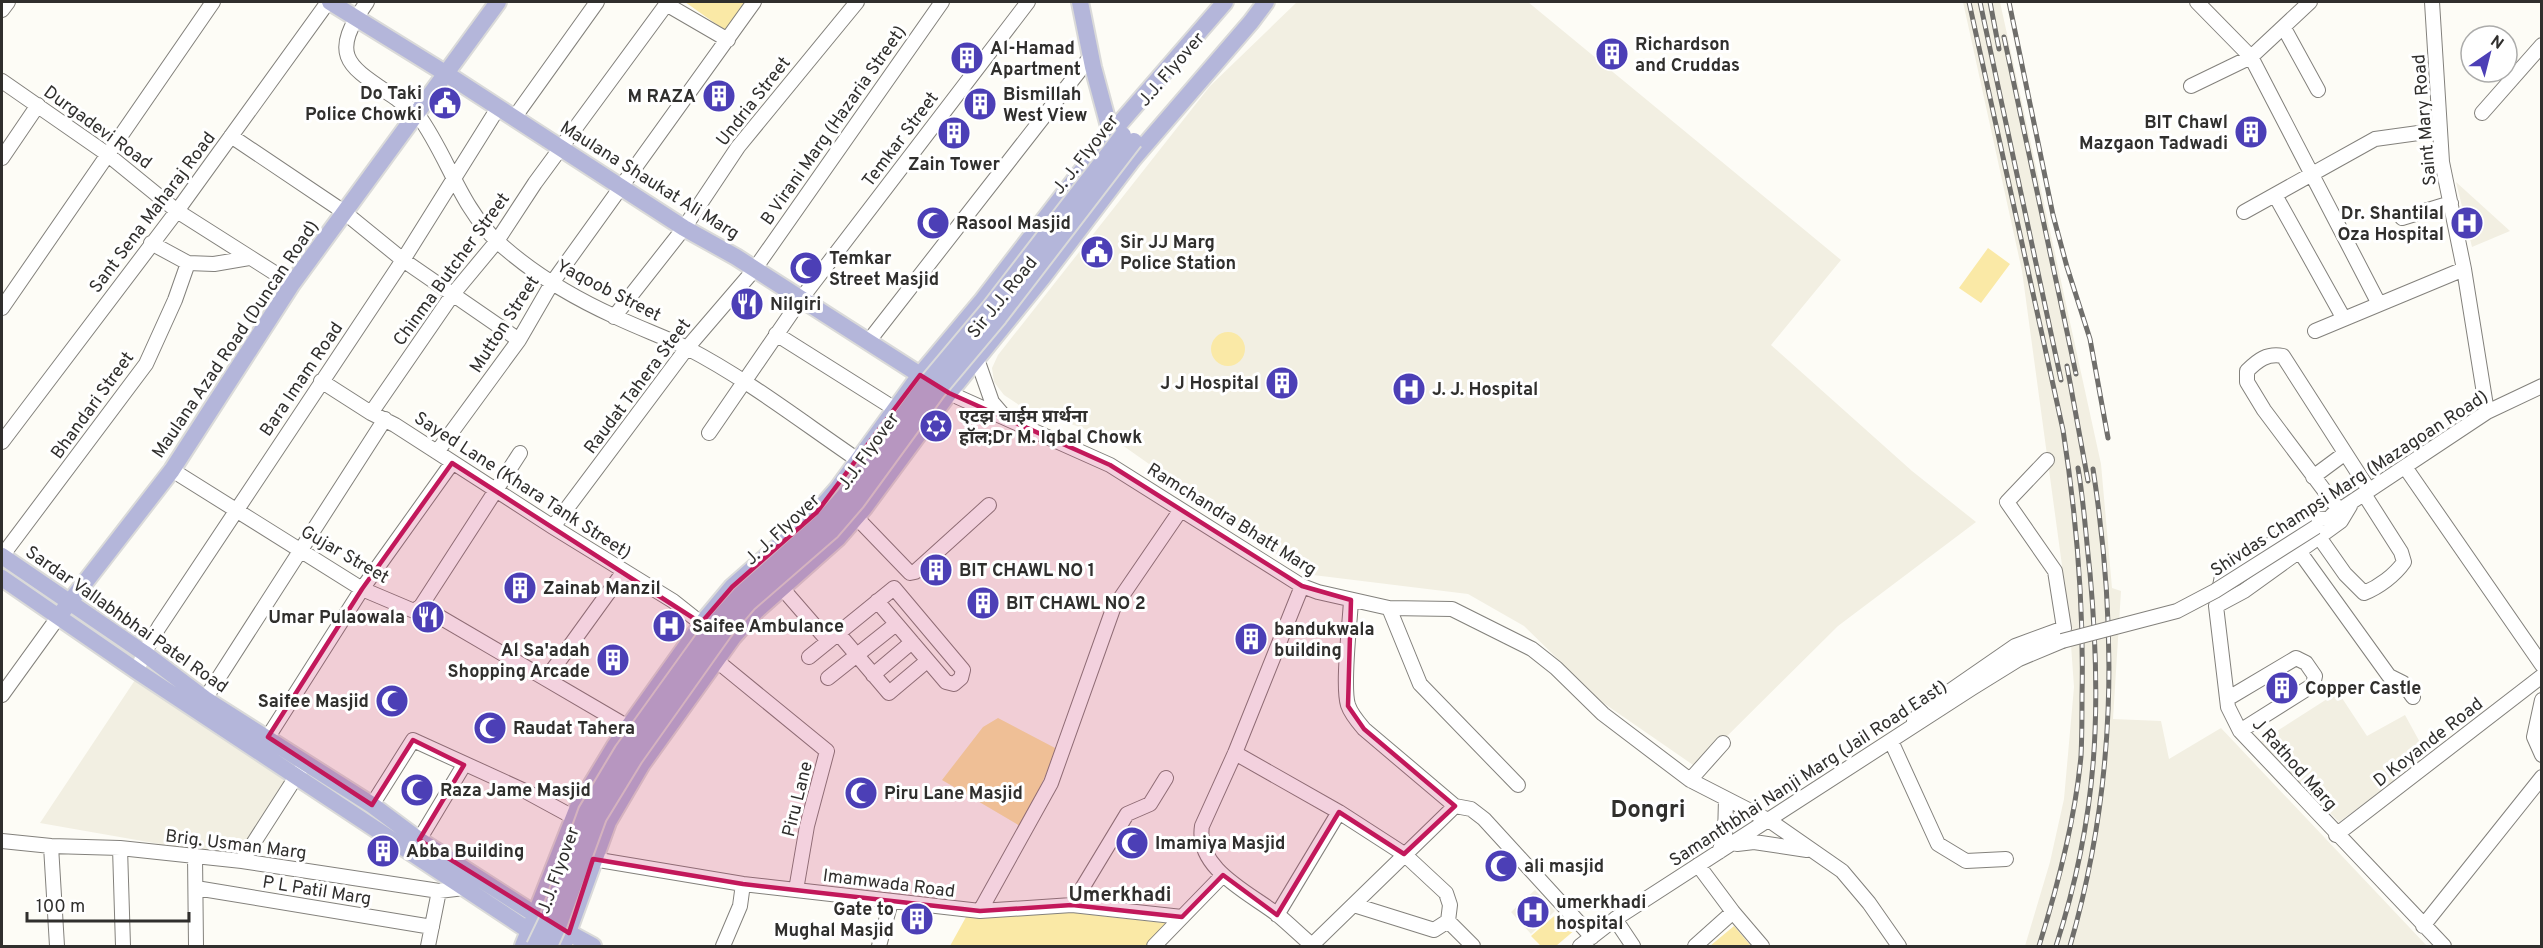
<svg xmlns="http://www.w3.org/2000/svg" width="2543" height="948" font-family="Overpass,'Noto Sans Devanagari',sans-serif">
	<rect width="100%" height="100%" fill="#fdfcf6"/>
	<path fill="#f2efe2" d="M1297 2H1528L1841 260 1771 345 1912 471 1976 522 1838 626 1696 767 1602 702 1524 626 1468 594 1305 574 1115 440 1019 405 1004 395 994 382 992 368 998 355 1210 86Z
		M1963 2H2000L2101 464 2112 588 2121 591 2113 719 2161 721 2169 759 2221 728 2427 946H2025L2050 862 2064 799 2074 687 2069 617 2022 271Z
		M2456 182 2510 231 2472 247Z
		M141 671 295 774 239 858 40 823Z
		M2338 692 2367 736 2405 715 2428 757 2339 822 2260 742Z
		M1535 890 1555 911 1531 934 1511 912Z"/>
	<path fill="#fae9a6" d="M685 2H746L726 31Z
		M1988 248 2010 264 1981 303 1959 288Z
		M1211 349a17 17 0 1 1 34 0a17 17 0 1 1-34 0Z
		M998 718 1057 749 1030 810 1020 826 942 780 983 727Z
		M1560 911 1576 929 1556 946H1541L1531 936Z
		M1067 912 1173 924 1151 946H950L966 917Z
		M1734 926 1751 946H1710Z"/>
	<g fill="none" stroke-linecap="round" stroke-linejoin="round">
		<defs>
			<path id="minor" d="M367 2C327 58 349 66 397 99 403 104 413 109 418 115 448 156 460 207 498 242 532 273 574 298 616 317 639 328 664 337 687 348 747 379 802 422 858 460
				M2197 2 2251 57 2379 304
				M2432 2 2442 162 2464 269 2487 412
				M666 4 728 40
				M2 10 8 2
				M2284 28 2318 90
				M2 81 107 154 177 211 292 284
				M2191 86 2251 57 2310 2
				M2482 113 2542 45
				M514 118 597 2
				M231 136 344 212 403 260 519 340
				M2 158 38 105
				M2275 195 2344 319
				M2244 212 2375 139 2440 130
				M2402 218 2451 203
				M151 243 188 263 214 264 249 258
				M2 308 213 2
				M614 317 684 228 738 147 857 2
				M2315 331 2464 269
				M776 334 895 409
				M868 342 1091 56
				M977 359 992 402 1004 416
				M321 381 371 413 395 425 553 527 673 601 702 624
				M949 393 1110 465 1302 586 1318 592 1389 608 1452 609 1532 649 1556 668 1603 714 1690 780 1770 821 1842 871 1869 903 1899 946
				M371 413 453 294 497 241 535 183 668 2
				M709 433 801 299 1028 2
				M2 442 177 211 328 2
				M437 452 519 340 552 283 754 2
				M2405 467 2542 665
				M172 470 362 589 414 611 421 606 628 727
				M2313 477 2344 454
				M2339 510 2264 410 2247 382V371C2258 360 2267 353 2283 356L2369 490
				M2332 515 2487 412 2542 386
				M856 517 910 573 915 572 989 505
				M2326 519 2310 518 2270 545 2223 571 2216 606 2228 707 2240 731 2444 946
				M553 527 687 348 754 270 942 2
				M2319 537 2345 574 2364 593C2379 587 2395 575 2404 562L2401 552 2364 494
				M2299 551 2389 676 2403 683 2413 697
				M2 556 146 364 175 300 188 263
				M1302 586 1235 753 1202 826C1195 869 1250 893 1278 915 1290 925 1301 936 1313 946
				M782 588 828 641
				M1351 600C1350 624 1342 685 1348 705 1351 714 1358 722 1364 729L1455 806 1471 809 1484 819 1592 937
				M421 606 520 453
				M2216 606 2244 591 2319 537 2341 521 2350 506
				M1389 608 1420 684 1518 785
				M838 633 889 693 927 661
				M809 657 894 588 963 670 961 678 954 684 946 682 877 601
				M717 661 827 751 807 826 796 890
				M137 671 144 653 159 627 403 260 498 108
				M873 675 912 642
				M828 678 896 624
				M546 679 624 571
				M2 695 59 616
				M205 699 385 419
				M2227 699 2296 658 2306 663 2315 676 2313 685 2240 731
				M2542 700 2534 737 2542 755
				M1914 721 1921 711 2015 646 2064 628 2055 571 2007 502 2047 460
				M268 737 362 589 452 463
				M1891 741 1938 844 1966 861 2006 859
				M1235 753 1339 812 1404 854 1446 893 1450 905 1448 921 1473 946
				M1690 780 1723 743
				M372 805 413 740 527 792 573 817
				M2336 835 2542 676
				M419 840 464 765
				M2 841 51 846 120 848 242 861 439 891 464 888
				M1737 844 1754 842 1807 850
				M51 846 57 946
				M120 848 123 946
				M1719 852 1725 836 1726 799
				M195 856 196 946
				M593 859 743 884 980 911 1072 905 1182 917
				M242 861 301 769
				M1698 865 1733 912 1762 946
				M196 888 432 927
				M1072 905 1127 814 1150 804 1166 778
				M1354 905 1434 930 1448 921
				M980 911 1051 783 1113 609 1180 511
				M1277 915 1339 812
				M1615 919 1633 946
				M2423 926 2542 777
				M1312 945 1455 806
				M428 946 439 891
				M723 946 740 906 743 884
				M879 946 891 902
				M1154 946 1223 875
				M1580 946 1615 919 1972 688 2019 659 2062 641
				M1695 946 1733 912"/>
			<path id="major" d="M330 2 445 73 684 228 736 257 928 380
				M1080 2 1093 67 1111 134
				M2 556 144 653 205 699 372 805 419 840 536 915 593 946
				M2 578 137 671 537 936
				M59 616 172 470 292 284 498 2
				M523 946 578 807 615 746 707 617 732 587 817 512 838 488 920 375 981 302 1107 138 1225 2
				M563 946 608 822 642 764 733 637 756 611 838 538 864 508 949 393 1043 277 1133 159 1251 22 1266 2"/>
		</defs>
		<use href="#minor" stroke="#83817c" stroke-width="16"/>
		<use href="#major" stroke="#dadad9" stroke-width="20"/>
		<use href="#minor" stroke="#fff" stroke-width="14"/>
		<use href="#major" stroke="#b4b6da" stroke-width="16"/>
		<defs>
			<path id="rail" d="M1969 2 2063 430C2077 520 2084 606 2082 697 2082 716 2082 736 2081 756 2075 821 2058 885 2039 946
				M1980 2 2061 380
				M1990 2 1999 49
				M2009 2 2053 215 2067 267 2090 339 2108 438
				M2004 37 2076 374
				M2067 366 2088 481
				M2056 946C2098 816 2102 708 2090 573 2086 538 2084 503 2078 468
				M2070 946C2116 787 2118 632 2093 469"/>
		</defs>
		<use href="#rail" stroke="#6f6e6b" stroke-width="5"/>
		<use href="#rail" stroke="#fff" stroke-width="3" stroke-dasharray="9" stroke-linecap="butt"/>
		<defs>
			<path id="minor-bridge" d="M2062 641 2177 611 2215 591 2316 527"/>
			<path id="major-bridge" d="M535 946 548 919 587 811 623 751 715 623 740 595 822 522 846 494 927 383 989 309 1123 135
				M549 946 559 924 598 817 634 758 724 631 748 603 831 531 856 502 937 391 999 317 1134 141"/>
		</defs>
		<use href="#minor-bridge" stroke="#83817c" stroke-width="16" stroke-linecap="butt"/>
		<use href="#major-bridge" stroke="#dadad9" stroke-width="20" stroke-linecap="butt"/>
		<use href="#minor-bridge" stroke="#fff" stroke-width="14"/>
		<use href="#major-bridge" stroke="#b4b6da" stroke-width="16"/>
	</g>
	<path fill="#c2185b" fill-opacity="0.2" stroke="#c2185b" stroke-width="4.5" stroke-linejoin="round" d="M920 375 949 393 1110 465 1302 586 1351 600 1348 706 1364 729 1455 806 1404 854 1339 812 1277 915 1223 875 1182 917 1072 905 980 911 743 884 593 859 569 933 419 840 464 765 413 740 372 805 268 737 362 589 452 463 701 623 732 587 817 512Z"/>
	<defs>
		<symbol id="building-disc" viewBox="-11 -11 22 22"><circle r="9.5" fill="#4c3fb6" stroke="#fff"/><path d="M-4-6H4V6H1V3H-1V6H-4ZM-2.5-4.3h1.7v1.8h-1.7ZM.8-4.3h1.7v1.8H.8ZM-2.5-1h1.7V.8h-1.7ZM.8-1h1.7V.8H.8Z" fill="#fff"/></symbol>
		<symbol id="civic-disc" viewBox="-11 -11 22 22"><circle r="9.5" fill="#4c3fb6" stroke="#fff"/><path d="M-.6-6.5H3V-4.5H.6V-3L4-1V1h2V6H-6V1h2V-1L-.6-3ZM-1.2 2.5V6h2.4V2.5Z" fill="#fff"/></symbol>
		<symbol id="mosque-disc" viewBox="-11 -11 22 22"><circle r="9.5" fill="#4c3fb6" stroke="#fff"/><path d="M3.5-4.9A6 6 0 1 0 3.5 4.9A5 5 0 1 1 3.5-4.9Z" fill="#fff"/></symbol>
		<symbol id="hospital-disc" viewBox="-11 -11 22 22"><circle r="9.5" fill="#4c3fb6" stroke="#fff"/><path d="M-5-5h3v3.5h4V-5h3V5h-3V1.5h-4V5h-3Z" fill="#fff"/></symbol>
		<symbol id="restaurant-disc" viewBox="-11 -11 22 22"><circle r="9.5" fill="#4c3fb6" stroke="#fff"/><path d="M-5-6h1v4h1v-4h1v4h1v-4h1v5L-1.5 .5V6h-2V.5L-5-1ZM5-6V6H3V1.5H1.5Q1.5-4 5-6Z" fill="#fff"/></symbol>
		<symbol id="synagogue-disc" viewBox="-11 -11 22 22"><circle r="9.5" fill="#4c3fb6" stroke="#fff"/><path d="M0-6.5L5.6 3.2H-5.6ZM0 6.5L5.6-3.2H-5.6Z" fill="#fff"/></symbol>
	</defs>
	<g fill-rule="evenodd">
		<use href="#building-disc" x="1593" y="35" width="38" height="38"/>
		<use href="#building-disc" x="948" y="39" width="38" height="38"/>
		<use href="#building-disc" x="700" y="77" width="38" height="38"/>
		<use href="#civic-disc" x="426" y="84" width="38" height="38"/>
		<use href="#building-disc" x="961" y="85" width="38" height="38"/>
		<use href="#building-disc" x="2232" y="113" width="38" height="38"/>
		<use href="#building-disc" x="935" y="114" width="38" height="38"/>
		<use href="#mosque-disc" x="914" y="204" width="38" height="38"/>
		<use href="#hospital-disc" x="2448" y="204" width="38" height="38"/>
		<use href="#civic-disc" x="1078" y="233" width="38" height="38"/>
		<use href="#mosque-disc" x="787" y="249" width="38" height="38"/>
		<use href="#restaurant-disc" x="728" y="285" width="38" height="38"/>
		<use href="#building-disc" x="1263" y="364" width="38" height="38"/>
		<use href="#hospital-disc" x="1390" y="370" width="38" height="38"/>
		<use href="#synagogue-disc" x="917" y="407" width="38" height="38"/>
		<use href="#building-disc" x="917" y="551" width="38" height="38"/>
		<use href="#building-disc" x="501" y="569" width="38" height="38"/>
		<use href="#building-disc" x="964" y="584" width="38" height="38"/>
		<use href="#restaurant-disc" x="409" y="598" width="38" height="38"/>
		<use href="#hospital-disc" x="650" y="607" width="38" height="38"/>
		<use href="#building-disc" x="1232" y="620" width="38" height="38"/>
		<use href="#building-disc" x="594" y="641" width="38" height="38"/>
		<use href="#building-disc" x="2263" y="669" width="38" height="38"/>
		<use href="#mosque-disc" x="373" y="682" width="38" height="38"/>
		<use href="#mosque-disc" x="471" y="709" width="38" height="38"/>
		<use href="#mosque-disc" x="398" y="771" width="38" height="38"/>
		<use href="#mosque-disc" x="842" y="774" width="38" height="38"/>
		<use href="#mosque-disc" x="1113" y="824" width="38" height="38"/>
		<use href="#building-disc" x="364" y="832" width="38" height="38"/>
		<use href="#mosque-disc" x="1482" y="847" width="38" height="38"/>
		<use href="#hospital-disc" x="1514" y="893" width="38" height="38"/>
		<use href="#building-disc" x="898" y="900" width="38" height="38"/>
	</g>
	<g text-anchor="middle" stroke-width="6" stroke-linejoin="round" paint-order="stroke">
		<g font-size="18" font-weight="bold" fill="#302f2d" stroke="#fff" text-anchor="start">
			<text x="1635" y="50">Richardson<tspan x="1635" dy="21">and Cruddas</tspan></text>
			<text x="990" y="54">Al-Hamad<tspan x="990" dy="21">Apartment</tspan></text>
			<text x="422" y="99" text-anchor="end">Do Taki<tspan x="422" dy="21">Police Chowki</tspan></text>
			<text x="1003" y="100">Bismillah<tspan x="1003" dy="21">West View</tspan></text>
			<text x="696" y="102" text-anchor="end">M RAZA</text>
			<text x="2228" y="128" text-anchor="end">BIT Chawl<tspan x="2228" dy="21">Mazgaon Tadwadi</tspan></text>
			<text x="954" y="170" text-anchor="middle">Zain Tower</text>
			<text x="2444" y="219" text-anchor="end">Dr. Shantilal<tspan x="2444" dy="21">Oza Hospital</tspan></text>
			<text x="956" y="229">Rasool Masjid</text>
			<text x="1120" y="248">Sir JJ Marg<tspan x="1120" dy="21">Police Station</tspan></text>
			<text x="829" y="264">Temkar<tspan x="829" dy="21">Street Masjid</tspan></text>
			<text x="770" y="310">Nilgiri</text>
			<text x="1259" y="389" text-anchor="end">J J Hospital</text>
			<text x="1432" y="395">J. J. Hospital</text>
			<text x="959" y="422">एटझ चाईम प्रार्थना<tspan x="959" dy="21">हॉल;Dr M. Iqbal Chowk</tspan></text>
			<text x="959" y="576">BIT CHAWL NO 1</text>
			<text x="543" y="594">Zainab Manzil</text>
			<text x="1006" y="609">BIT CHAWL NO 2</text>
			<text x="405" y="623" text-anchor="end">Umar Pulaowala</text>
			<text x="692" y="632">Saifee Ambulance</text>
			<text x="1274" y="635">bandukwala<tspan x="1274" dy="21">building</tspan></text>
			<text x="590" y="656" text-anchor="end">Al Sa'adah<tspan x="590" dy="21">Shopping Arcade</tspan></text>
			<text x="2305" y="694">Copper Castle</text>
			<text x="369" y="707" text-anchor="end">Saifee Masjid</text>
			<text x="513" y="734">Raudat Tahera</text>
			<text x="440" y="796">Raza Jame Masjid</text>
			<text x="884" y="799">Piru Lane Masjid</text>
			<text x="1155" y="849">Imamiya Masjid</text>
			<text x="406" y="857">Abba Building</text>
			<text x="1524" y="872">ali masjid</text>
			<text x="1556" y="908">umerkhadi<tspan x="1556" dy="21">hospital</tspan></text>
			<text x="894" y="915" text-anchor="end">Gate to<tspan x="894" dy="21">Mughal Masjid</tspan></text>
		</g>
		<g font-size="18" fill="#302f2d" stroke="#fff">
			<text transform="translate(1171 69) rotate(-49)" y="6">J.J. Flyover</text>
			<text transform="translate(753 101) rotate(-52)" y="6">Undria Street</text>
			<text transform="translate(2424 120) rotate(-95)" y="6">Saint Mary Road</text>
			<text transform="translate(833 125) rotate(-55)" y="6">B Virani Marg (Hazaria Street)</text>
			<text transform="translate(98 127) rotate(36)" y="6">Durgadevi Road</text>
			<text transform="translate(900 139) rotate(-53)" y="6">Temkar Street</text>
			<text transform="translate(1085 154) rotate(-52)" y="6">J. J. Flyover</text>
			<text transform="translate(650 180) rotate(32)" y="6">Maulana Shaukat Ali Marg</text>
			<text transform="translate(152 212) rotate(-53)" y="6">Sant Sena Maharaj Road</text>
			<text transform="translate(451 269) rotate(-54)" y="6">Chinma Butcher Street</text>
			<text transform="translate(609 290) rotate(27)" y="6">Yaqoob Street</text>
			<text transform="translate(1002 297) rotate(-51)" y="6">Sir J.J. Road</text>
			<text transform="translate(504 324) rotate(-57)" y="6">Mutton Street</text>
			<text transform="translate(235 339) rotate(-56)" y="6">Maulana Azad Road (Duncan Road)</text>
			<text transform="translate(301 379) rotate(-56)" y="6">Bara Imam Road</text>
			<text transform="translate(637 386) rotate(-53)" y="6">Raudat Tahera Steet</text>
			<text transform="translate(92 405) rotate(-54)" y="6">Bhandari Street</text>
			<text transform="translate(868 451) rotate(-54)" y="6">J.J. Flyover</text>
			<text transform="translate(2349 483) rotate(-33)" y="6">Shivdas Champsi Marg (Mazagoan Road)</text>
			<text transform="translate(523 485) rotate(33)" y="6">Sayed Lane (Khara Tank Street)</text>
			<text transform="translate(1232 519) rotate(32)" y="6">Ramchandra Bhatt Marg</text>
			<text transform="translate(782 529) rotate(-43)" y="6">J. J. Flyover</text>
			<text transform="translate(345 554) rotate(30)" y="6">Gujar Street</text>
			<text transform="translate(127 619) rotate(35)" y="6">Sardar Vallabhbhai Patel Road</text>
			<text transform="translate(2428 742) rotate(-38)" y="6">D Koyande Road</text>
			<text transform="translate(2295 764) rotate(48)" y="6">J Rathod Marg</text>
			<text transform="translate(1808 773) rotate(-33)" y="6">Samanthbhai Nanji Marg (Jail Road East)</text>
			<text transform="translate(797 799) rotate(-76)" y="6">Piru Lane</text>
			<text transform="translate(236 844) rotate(7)" y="6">Brig. Usman Marg</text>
			<text transform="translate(558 870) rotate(-70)" y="6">J.J. Flyover</text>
			<text transform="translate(889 883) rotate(7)" y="6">Imamwada Road</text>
			<text transform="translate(317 890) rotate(9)" y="6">P L Patil Marg</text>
		</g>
		<g font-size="20" font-weight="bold" fill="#302f2d" stroke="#fff">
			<text x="1120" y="901">Umerkhadi</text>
		</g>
		<g font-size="24" font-weight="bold" fill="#302f2d" stroke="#fff">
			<text x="1648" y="817">Dongri</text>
		</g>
	</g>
	<rect width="2543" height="948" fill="none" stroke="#302f2d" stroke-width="6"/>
	<g transform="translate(2489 54) rotate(35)"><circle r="28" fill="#ffffff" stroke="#acacab" stroke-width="1.5"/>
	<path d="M0-4.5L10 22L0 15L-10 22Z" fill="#4c3fb6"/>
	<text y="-9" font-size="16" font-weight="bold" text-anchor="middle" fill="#302f2d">N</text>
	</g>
	<path d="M27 912v9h162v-9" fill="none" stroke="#302f2d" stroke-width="3"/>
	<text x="36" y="912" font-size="18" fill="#302f2d" stroke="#ffffff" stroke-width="4.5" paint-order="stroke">100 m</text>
</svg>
